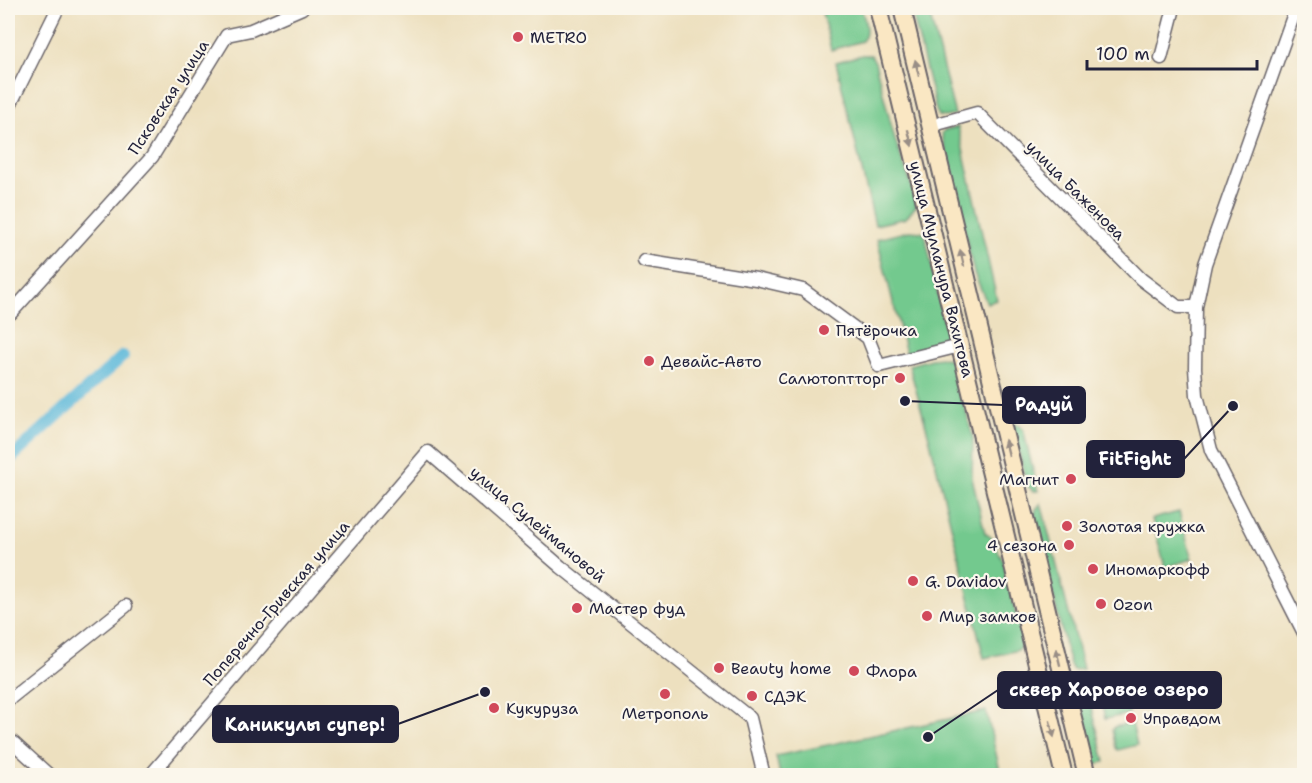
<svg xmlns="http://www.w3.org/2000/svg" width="1312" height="783" font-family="'Shantell Sans',sans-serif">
	<rect width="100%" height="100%" fill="#fbf7ec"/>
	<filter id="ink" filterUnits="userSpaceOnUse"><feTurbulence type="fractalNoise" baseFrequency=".0167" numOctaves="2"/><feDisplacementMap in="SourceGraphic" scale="12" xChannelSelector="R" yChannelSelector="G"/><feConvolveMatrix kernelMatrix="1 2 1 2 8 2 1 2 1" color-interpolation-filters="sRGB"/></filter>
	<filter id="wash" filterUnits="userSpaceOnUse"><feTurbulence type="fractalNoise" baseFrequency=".008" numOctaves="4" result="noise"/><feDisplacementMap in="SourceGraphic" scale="24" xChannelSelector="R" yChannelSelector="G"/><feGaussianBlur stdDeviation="1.35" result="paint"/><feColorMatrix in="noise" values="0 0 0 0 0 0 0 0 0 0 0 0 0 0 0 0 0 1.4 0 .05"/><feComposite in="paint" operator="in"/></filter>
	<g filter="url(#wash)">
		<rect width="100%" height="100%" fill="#ede0bf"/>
		<path fill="#73c98e" stroke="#4a7664" stroke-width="1.5" d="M821 8H861C864 18 870 32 862 41L831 50Z
			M911 8H928L955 115 945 117 939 116 936 110Z
			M862 55H871L875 62 895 140 914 193 916 206 906 218 875 225 836 62Z
			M958 127 997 300 987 303 974 273 943 139 942 133 945 130Z
			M909 231 922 232 925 235 946 331 943 341 936 346 906 353 877 239Z
			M943 358 950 359 954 364 973 438 972 478 985 533 992 538 1003 561 1022 640 1021 646 1018 650 984 658 929 437 909 365 931 359Z
			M1016 424 1023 429 1038 491H1033L1027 485 1012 425Z
			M1041 503 1083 669 1073 670 1070 665 1034 518 1036 509Z
			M1179 512 1192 559 1165 567 1152 519Z
			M1086 684 1105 762 1094 764 1077 695 1079 688Z
			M1123 684 1129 714 1105 719 1099 689Z
			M986 711 1001 775H780L776 756Z
			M1132 723 1137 745 1118 750 1116 748 1112 730 1114 727Z"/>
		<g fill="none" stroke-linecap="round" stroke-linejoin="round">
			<path stroke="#5bb8d9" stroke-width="12" d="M8 461 123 356"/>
		</g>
	</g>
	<g filter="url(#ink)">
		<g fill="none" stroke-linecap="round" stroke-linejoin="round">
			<defs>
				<path id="minor" d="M1296 8 1205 264 1196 307 1195 368 1197 395 1211 450 1304 633
					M1161 58 1174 8
					M8 106 11 103 58 8
					M930 126 977 113 1141 279 1178 307H1196
					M644 261 756 279 803 290 868 338 879 366 960 346
					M8 314 11 313 152 157 227 35 251 30 302 8
					M8 700 126 606
					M8 738 50 776
					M150 776 428 452 561 567 750 718 764 776"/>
				<path id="secondary" d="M878 8 1064 776
					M902 8 1087 776"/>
			</defs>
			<use href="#minor" stroke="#696469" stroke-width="15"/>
			<use href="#secondary" stroke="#696469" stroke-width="20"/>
			<use href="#minor" stroke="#fff" stroke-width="12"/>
			<use href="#secondary" stroke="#fae7c3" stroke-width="16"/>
		</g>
		<defs><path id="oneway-solid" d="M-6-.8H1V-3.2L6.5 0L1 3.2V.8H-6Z" transform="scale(1.5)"/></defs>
		<g fill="#998e86">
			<use href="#oneway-solid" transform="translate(917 68) rotate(-103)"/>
			<use href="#oneway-solid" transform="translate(910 138) rotate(76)"/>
			<use href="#oneway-solid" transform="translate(962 258) rotate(-103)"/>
			<use href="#oneway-solid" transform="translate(1007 448) rotate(-104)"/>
			<use href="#oneway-solid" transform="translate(1058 657) rotate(-104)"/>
			<use href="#oneway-solid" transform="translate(1052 729) rotate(76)"/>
		</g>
	</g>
	<g fill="#d1495b" stroke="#fbf7ec" stroke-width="2">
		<circle cx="518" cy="37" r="6"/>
		<circle cx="824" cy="330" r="6"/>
		<circle cx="649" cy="361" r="6"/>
		<circle cx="900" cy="378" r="6"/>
		<circle cx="1071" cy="479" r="6"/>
		<circle cx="1067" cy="526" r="6"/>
		<circle cx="1069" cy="545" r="6"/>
		<circle cx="1093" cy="569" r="6"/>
		<circle cx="913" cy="581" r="6"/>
		<circle cx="1101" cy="604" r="6"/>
		<circle cx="577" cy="608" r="6"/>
		<circle cx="927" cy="616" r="6"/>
		<circle cx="719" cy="668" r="6"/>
		<circle cx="854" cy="671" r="6"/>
		<circle cx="665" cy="694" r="6"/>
		<circle cx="752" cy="696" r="6"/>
		<circle cx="494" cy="708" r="6"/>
		<circle cx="1131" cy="718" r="6"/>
	</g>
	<g text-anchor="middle" stroke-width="4.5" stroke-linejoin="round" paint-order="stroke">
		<g font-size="16" fill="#22223b" stroke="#fbf7ec" text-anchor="start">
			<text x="530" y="43">METRO</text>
			<text x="836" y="336">Пятёрочка</text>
			<text x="661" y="367">Девайс-Авто</text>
			<text x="888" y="384" text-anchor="end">Салютоптторг</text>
			<text x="1059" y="485" text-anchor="end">Магнит</text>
			<text x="1079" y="532">Золотая кружка</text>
			<text x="1057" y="551" text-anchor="end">4 сезона</text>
			<text x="1105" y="575">Иномаркофф</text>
			<text x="925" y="587">G. Davidov</text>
			<text x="1113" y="610">Ozon</text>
			<text x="589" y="614">Мастер фуд</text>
			<text x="939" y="622">Мир замков</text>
			<text x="731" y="674">Beauty home</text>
			<text x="866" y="677">Флора</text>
			<text x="764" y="702">СДЭК</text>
			<text x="506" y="714">Кукуруза</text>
			<text x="665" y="719" text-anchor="middle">Метрополь</text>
			<text x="1143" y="724">Управдом</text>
		</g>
		<g font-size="16" fill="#22223b" stroke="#fbf7ec">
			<text transform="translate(168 97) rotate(-57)" y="6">Псковская улица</text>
			<text transform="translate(1076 190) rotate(45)" y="6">улица Баженова</text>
			<text transform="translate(942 269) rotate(76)" y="6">улица Мулланура Вахитова</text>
			<text transform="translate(538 524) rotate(40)" y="6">улица Сулеймановой</text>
			<text transform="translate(276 603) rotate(-49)" y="6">Поперечно-Гривская улица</text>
		</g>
	</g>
	<path fill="none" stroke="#22223b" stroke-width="2" d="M905 401L1003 405M1233 406L1184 459M928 737L998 690M485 692L398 724"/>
	<g fill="#22223b" stroke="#fbf7ec" stroke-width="2">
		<circle cx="905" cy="401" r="6"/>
		<circle cx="1233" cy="406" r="6"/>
		<circle cx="928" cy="737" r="6"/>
		<circle cx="485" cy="692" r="6"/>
	</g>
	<g fill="#22223b" stroke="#22223b" stroke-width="2">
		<rect x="1003" y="387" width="82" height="36" rx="6"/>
		<rect x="1087" y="441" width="97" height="36" rx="6"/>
		<rect x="998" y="672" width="223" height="36" rx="6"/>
		<rect x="213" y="706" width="185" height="36" rx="6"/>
	</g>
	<g font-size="18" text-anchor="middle" font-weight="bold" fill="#fff">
		<text x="1044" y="411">Радуй</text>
		<text x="1135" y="465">FitFight</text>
		<text x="1109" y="696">сквер Харовое озеро</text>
		<text x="305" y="731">Каникулы супер!</text>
	</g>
	<rect width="1312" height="783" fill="none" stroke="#fbf7ec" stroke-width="30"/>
	<path d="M1087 60v9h170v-9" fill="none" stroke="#22223b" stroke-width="3"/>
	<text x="1096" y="60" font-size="18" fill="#22223b" stroke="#fbf7ec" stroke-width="4.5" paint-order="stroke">100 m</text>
</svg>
